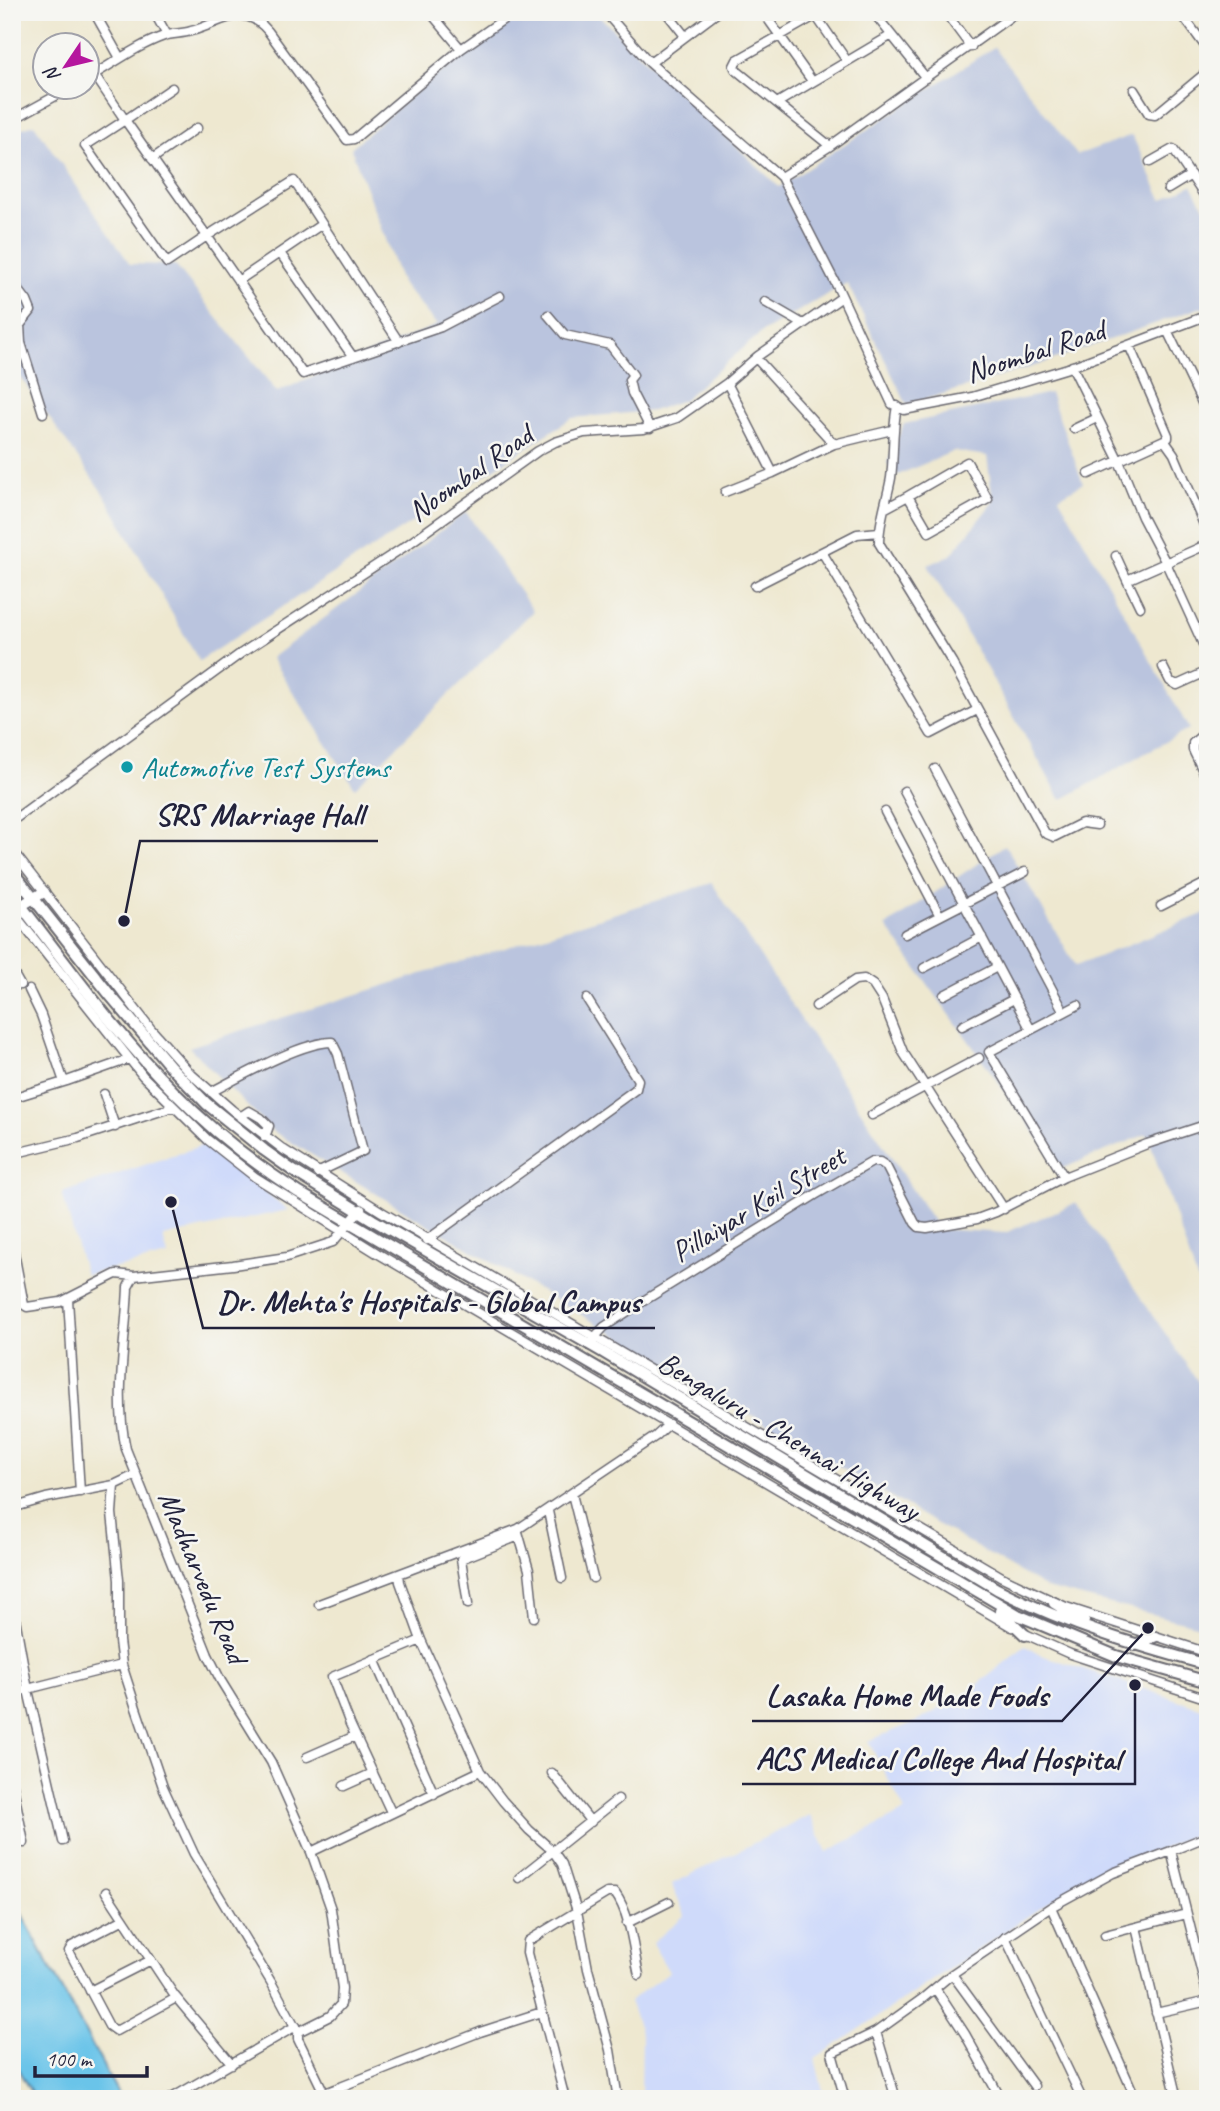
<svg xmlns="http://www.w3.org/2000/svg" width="1220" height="2111" font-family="Caveat,sans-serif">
	<rect width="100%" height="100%" fill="#f6f6f2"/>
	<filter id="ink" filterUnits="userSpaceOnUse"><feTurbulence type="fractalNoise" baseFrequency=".0143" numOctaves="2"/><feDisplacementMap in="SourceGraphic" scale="14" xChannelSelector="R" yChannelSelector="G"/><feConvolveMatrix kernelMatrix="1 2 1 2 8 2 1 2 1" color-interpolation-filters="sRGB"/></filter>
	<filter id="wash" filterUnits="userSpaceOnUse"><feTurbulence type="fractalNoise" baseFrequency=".00686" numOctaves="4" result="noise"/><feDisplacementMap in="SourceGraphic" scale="28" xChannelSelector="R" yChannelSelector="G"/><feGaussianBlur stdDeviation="1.57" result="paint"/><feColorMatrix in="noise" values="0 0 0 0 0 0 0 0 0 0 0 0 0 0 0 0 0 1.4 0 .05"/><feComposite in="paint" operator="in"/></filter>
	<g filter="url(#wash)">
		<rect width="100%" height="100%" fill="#eee8d0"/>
		<path fill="#cfdafa" d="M206 1144 288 1210 163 1237 168 1256 85 1275 62 1193Z
			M1025 1646 1044 1656 1208 1710V1828L1055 1898 815 2059 825 2099H641L642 2037 629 2001 669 1972 652 1943 685 1915 672 1884 810 1815 827 1852 905 1811 868 1741 920 1720 970 1691Z"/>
		<path fill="#bac4de" d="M525 12H595L779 187 994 47 1077 155 1132 135 1162 200 1192 185 1208 214V308H1199L1038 365 907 405 847 283 762 332 683 400 652 411 572 418 199 661 107 499 12 365V132L34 124 130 264 175 265 277 392 437 325 401 282 351 148 425 84Z
			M1050 393 1083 483 1059 497 1189 729 1061 800 928 565 951 555 993 502 987 456 954 451 898 475 887 463 904 424Z
			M466 512 533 611 355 788 271 658Z
			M1005 845 1076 966 1208 912V1311L1147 1134 1061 1169 886 926Z
			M712 883 938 1229 1005 1233 1076 1203 1208 1396V1628L1046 1588 393 1204 271 1130 189 1047Z"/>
		<path fill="#6bc4e9" stroke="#467392" stroke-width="2" d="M12 1893 18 1907 121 2099H35L12 2059Z"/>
	</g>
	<g filter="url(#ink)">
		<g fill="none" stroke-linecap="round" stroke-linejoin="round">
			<defs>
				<path id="minor" d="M94 12 120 58
					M154 12 167 35
					M430 12 461 49
					M605 12 650 63 781 177 830 146 1017 12
					M666 12 685 36
					M763 12 812 81
					M822 12 737 60 734 66 736 70 830 146
					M873 12 926 78
					M945 12 971 47
					M1180 12 1208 50
					M816 16 847 61
					M650 63 718 12
					M94 74 125 120 85 146 167 263 207 236 303 374 441 327 500 296
					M88 78C113 64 136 46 164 36 173 33 182 34 191 31 221 24 242 0 268 31L347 140 354 139 461 49 514 12
					M172 88 125 120 207 236 294 181 399 342
					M1134 90 1149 114 1155 115 1208 71
					M777 103 890 36
					M12 120 70 88
					M152 159 197 128
					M1150 162 1173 149 1208 201
					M781 177 838 288 892 404 904 410 972 397 1068 368 1208 315
					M1168 189 1191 175
					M280 253 353 357
					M12 281 27 301 31 311 20 325 21 343 43 413
					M238 281 322 224
					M765 302 803 324
					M548 315 565 335 610 345 633 375 629 380 632 393 650 428
					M1167 330 1208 415
					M1129 345 1168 435V438L1164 440
					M756 358 834 444
					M1072 366 1119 461 1142 517 1166 563 1208 655
					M727 383 773 473
					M897 406C892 431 894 454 891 478 887 500 879 521 879 543L952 662 1045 833 1054 837 1082 823 1097 825
					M1074 429 1097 418
					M1089 474 1164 440 1174 454 1208 534
					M725 492 773 473 834 444 892 430
					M884 509 908 496 929 532 988 499 967 462 908 496
					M822 552 931 734 977 710
					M1116 556 1127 580
					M755 586 857 534 879 532
					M1140 607 1127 580 1208 544
					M1163 667 1170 681 1177 685 1208 671
					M1208 730 1193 743V750L1208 781
					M935 769 1064 1012
					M904 791 1031 1030
					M885 812 940 916
					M12 821 240 654 407 545 538 451 555 442 584 433 644 429 677 418 727 383 758 356 842 297
					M12 850 151 1029 191 1074 232 1110 284 1150 382 1212 1002 1577 1066 1607 1208 1653
					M1161 906 1208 882
					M12 911 143 1076 208 1140 255 1177 377 1253 1012 1627
					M905 934 1025 872
					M924 968 982 937
					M12 971 20 985
					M29 990 41 1015 63 1079 67 1081 129 1059
					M944 995 997 967
					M816 1006 855 980 864 979 873 985 882 999 903 1052 1004 1209
					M962 1026 1014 999
					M211 1092C240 1077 301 1042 332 1042L338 1054 363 1151 317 1173
					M104 1094 115 1127
					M12 1098 67 1081
					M872 1115 979 1058
					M240 1117 249 1111 261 1118 269 1126 265 1137
					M12 1154 78 1138 173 1107
					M1064 1177 989 1052 1078 1005
					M427 1240 636 1089 638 1080 587 999
					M12 1242 24 1305 27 1307 61 1302 116 1274 134 1276
					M68 1299 80 1492
					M593 1339 604 1327 645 1300 815 1195 872 1162H880L886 1166 915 1223 919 1227 927 1228 977 1219 996 1212 1064 1177 1147 1144 1208 1124
					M135 1475 114 1485 112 1513 119 1580V1641L122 1665 136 1708 163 1787 194 1854 271 1982 298 2032
					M572 1494 593 1578
					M12 1508 46 1498 114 1485
					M548 1511 562 1578
					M518 1532 529 1570 534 1617
					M399 1574 400 1582 421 1640 480 1771 503 1801 529 1830 553 1851 562 1864 577 1911 588 1969 610 2050 618 2099
					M319 1604 518 1529 656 1436 669 1424
					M468 1604 461 1559 519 1536
					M15 1618 28 1690 63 1841
					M1023 1633 1070 1654 1208 1699
					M374 1659 434 1794
					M12 1693 122 1665
					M307 1757 355 1736
					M552 1773 591 1822
					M12 1781 24 1843
					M344 1786 373 1773
					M391 1812 350 1724 332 1677 421 1640
					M1208 1836 1171 1851 1208 1997
					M311 1852 480 1771
					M519 1878 618 1799
					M106 1892 174 1995 232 2064
					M124 1919 72 1946 69 1951 109 2026 116 2031 176 1998
					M627 1923 669 1902
					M1136 1927 1177 2099
					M1105 1935 1186 1914
					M1005 1937 1082 2099
					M952 1974 1034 2086
					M935 1988 965 2034 1001 2099
					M90 1991 151 1960
					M1156 2013 1208 2001
					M876 2032 896 2099
					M325 2093 480 2032 542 2012
					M170 2099 296 2026
					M327 2099 298 2039V2032L330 2016 341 2004 342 1988 331 1909 311 1852 271 1762 221 1681 208 1655 126 1449C114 1396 126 1341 128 1287L134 1276 233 1265 287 1257 333 1242 361 1209
					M565 2099 527 1953 528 1941 607 1893H615C631 1915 633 1949 639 1975
					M845 2099 832 2053 876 2032 922 1999 952 1974 1051 1907
					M1136 2099 1051 1907 1113 1873 1171 1851"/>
				<path id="major" d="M12 911 44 892"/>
				<path id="highway" d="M12 871 110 995 170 1066 207 1104 264 1150 292 1170 373 1220 601 1351 997 1589C1065 1624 1135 1645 1208 1665
					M12 894C64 960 114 1032 174 1092 211 1130 253 1163 298 1192L1018 1615 1116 1656 1208 1682
					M1054 1603 1084 1621
					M1000 1611 1025 1635
					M1135 1645 1154 1637"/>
			</defs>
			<use href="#minor" stroke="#69676f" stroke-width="11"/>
			<use href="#major" stroke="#69676f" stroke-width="13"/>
			<use href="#highway" stroke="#69676f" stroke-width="14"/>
			<use href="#minor" stroke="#fff" stroke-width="8"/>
			<use href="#major" stroke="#fff" stroke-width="10"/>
			<use href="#highway" stroke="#fff" stroke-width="10"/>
		</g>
	</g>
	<circle fill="#0f9aa8" stroke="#f6f6f2" stroke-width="2.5" cx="127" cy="767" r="7"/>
	<g text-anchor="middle" stroke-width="5" stroke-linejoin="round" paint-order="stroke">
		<g font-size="30" fill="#22223b" stroke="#f6f6f2">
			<text transform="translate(1035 351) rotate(-18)" y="10">Noombal Road</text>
			<text transform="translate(470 473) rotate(-35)" y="10">Noombal Road</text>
			<text transform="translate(758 1204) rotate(-31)" y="10">Pillaiyar Koil Street</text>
			<text transform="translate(789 1436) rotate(31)" y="10">Bengaluru - Chennai Highway</text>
			<text transform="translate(203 1577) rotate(67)" y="10">Madharvedu Road</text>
		</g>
		<g font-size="30" fill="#0d838f" stroke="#f6f6f2" text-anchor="start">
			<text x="141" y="777">Automotive Test Systems</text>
		</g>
	</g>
	<path fill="none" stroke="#22223b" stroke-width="2.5" d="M124 921L140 841H378M171 1202L203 1328H655M1148 1628L1062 1721H752M1135 1685L1135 1784H742"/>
	<g fill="#22223b" stroke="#f6f6f2" stroke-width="2.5">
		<circle cx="124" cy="921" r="7"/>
		<circle cx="171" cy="1202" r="7"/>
		<circle cx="1148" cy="1628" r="7"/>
		<circle cx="1135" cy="1685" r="7"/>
	</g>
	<g font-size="32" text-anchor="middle" font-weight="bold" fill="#22223b" stroke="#f6f6f2" stroke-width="5" stroke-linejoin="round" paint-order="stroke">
		<text x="259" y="825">SRS Marriage Hall</text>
		<text x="429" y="1312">Dr. Mehta's Hospitals - Global Campus</text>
		<text x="907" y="1706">Lasaka Home Made Foods</text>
		<text x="938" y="1769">ACS Medical College And Hospital</text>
	</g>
	<rect width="1220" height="2111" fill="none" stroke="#f6f6f2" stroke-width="42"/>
	<g transform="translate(66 66) rotate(235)"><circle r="33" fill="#f6f6f2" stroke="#a1a1a9" stroke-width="2"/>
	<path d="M0-5L12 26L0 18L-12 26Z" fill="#b5179e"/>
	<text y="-10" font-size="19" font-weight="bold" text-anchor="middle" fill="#22223b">N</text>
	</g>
	<path d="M35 2066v10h112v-10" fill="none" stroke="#22223b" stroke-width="3.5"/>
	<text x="46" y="2066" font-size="21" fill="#22223b" stroke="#f6f6f2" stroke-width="5" paint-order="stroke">100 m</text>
</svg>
